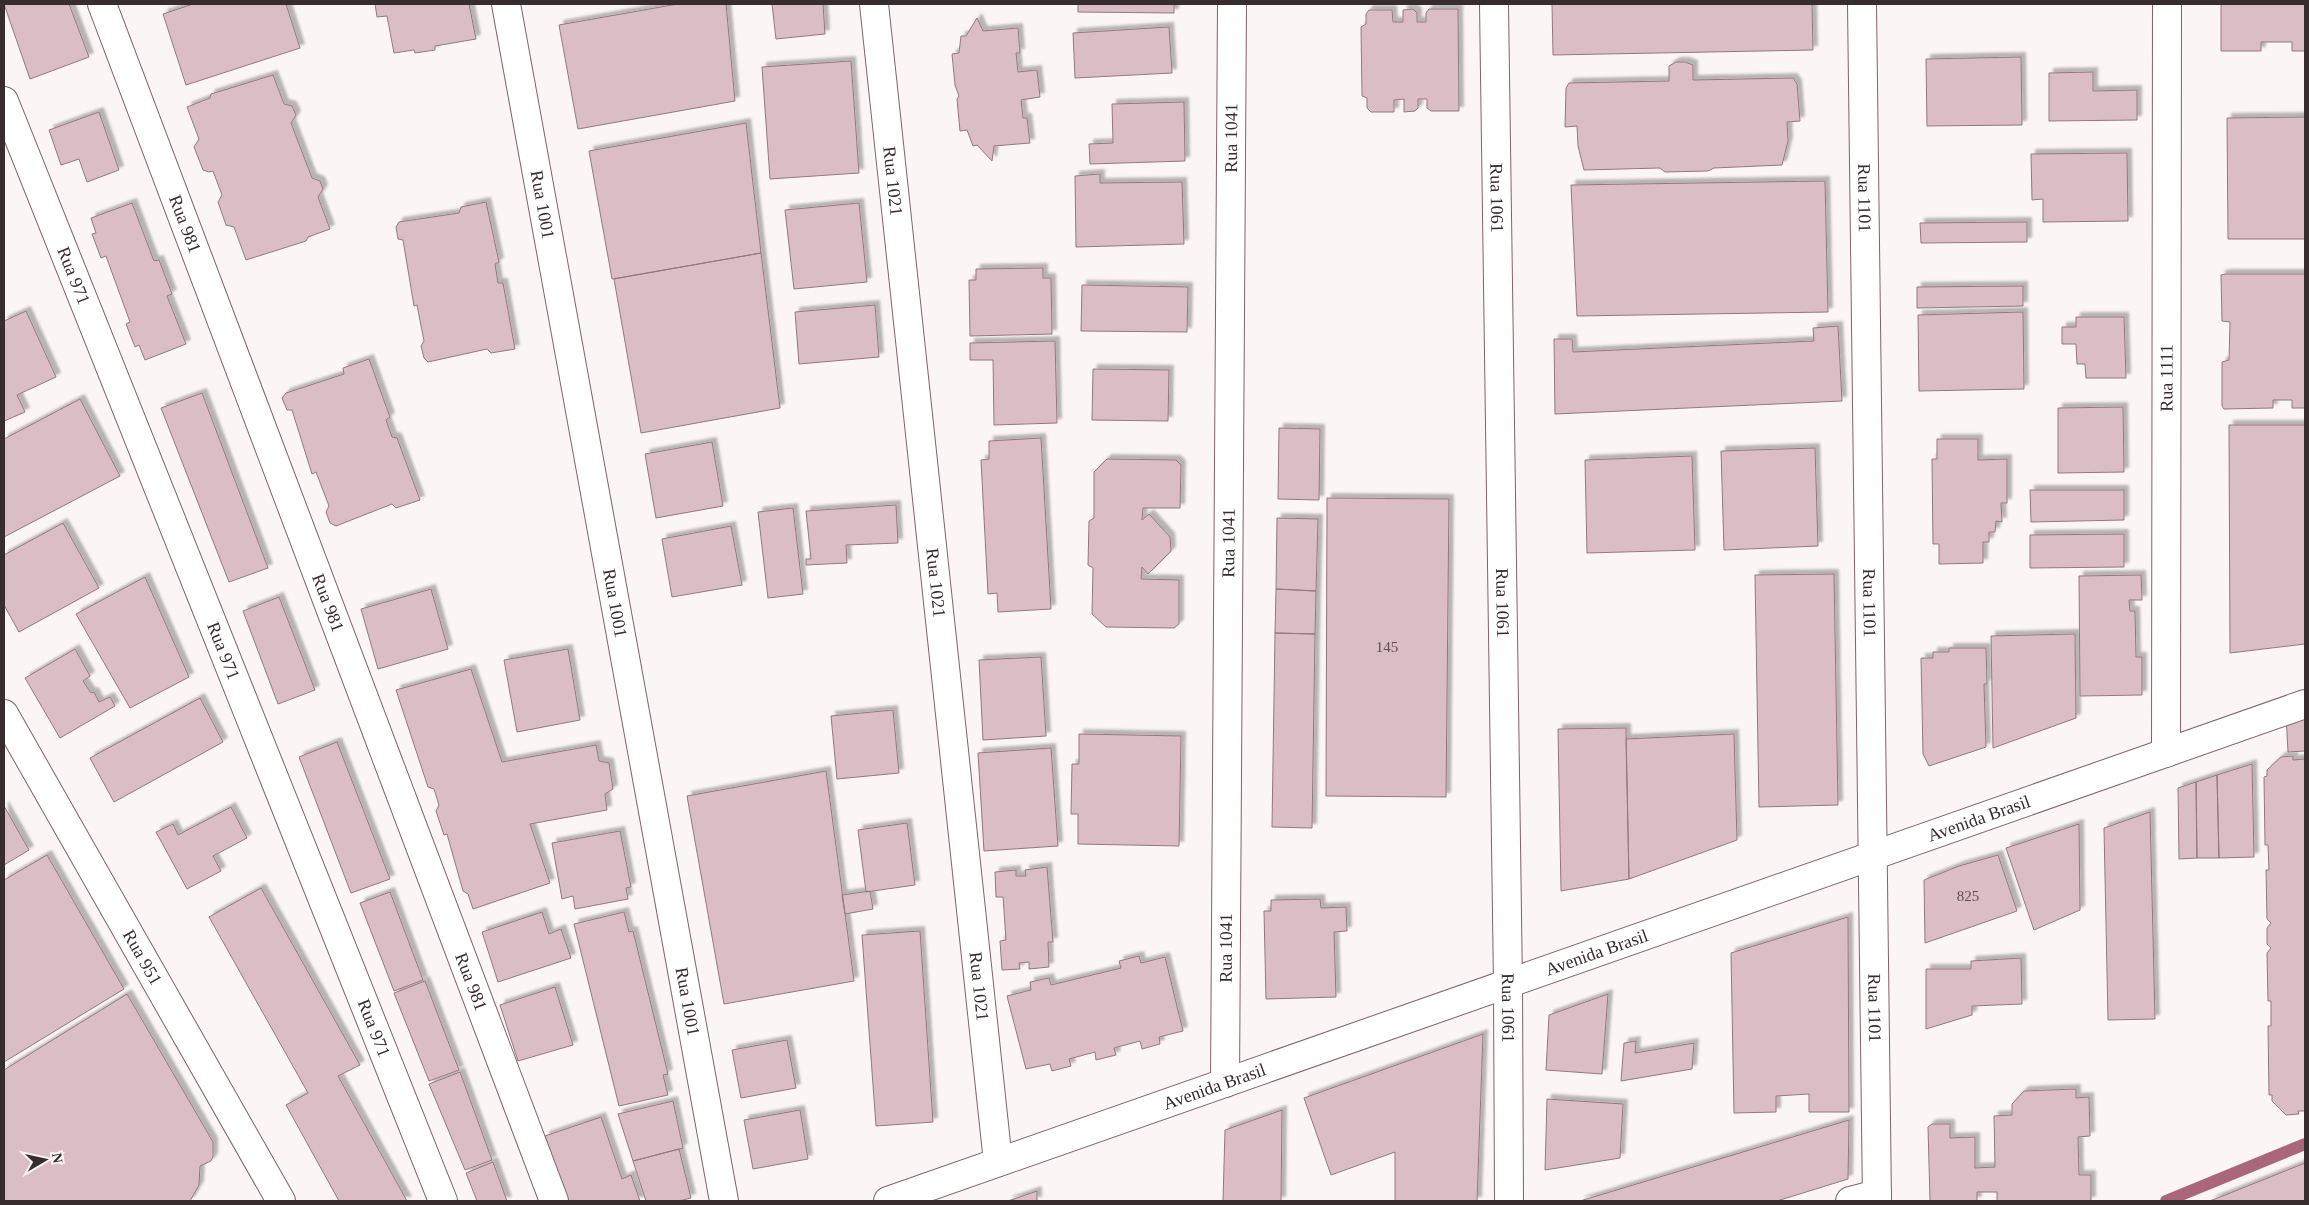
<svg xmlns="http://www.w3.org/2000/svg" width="2309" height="1205" font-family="Georgia,serif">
	<defs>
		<filter id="shadow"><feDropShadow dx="4.5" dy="-4.5" stdDeviation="1" flood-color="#0004"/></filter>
	</defs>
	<rect width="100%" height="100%" fill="#fbf5f6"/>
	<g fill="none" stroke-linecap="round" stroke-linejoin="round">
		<path stroke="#aa677a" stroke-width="12" d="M2166 1201 2305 1144"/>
	</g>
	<path fill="#dbbec5" stroke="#93787f" filter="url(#shadow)" d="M4 4H69L89 57 30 79Z
		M193 4H286L300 48 186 85 163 14Z
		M375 4H469L476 39 435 46V50L415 53 414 50 394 53 387 16 377 17Z
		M678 4H726L735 101 578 129 559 25Z
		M772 4H823L825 34 776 39Z
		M1078 4H1174V13L1078 12Z
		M1552 4H1812L1813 50 1553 55Z
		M2221 4H2305V51H2292V42H2261V51H2221Z
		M1413 9 1417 13V22H1426V13L1429 9H1458L1459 111H1431L1427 108V99H1418V108L1415 111 1404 112V99L1394 100V112H1371L1367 108V98L1362 96 1361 27 1366 24V14L1369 10H1392L1393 22H1403V10Z
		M977 18 983 31 1018 28 1020 53H1016L1018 72 1037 70 1040 97 1021 100 1023 118H1027L1030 143 994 146 992 161 977 145 973 146 967 130 960 131 957 99 959 96 955 85 952 54 959 53 961 36H966Z
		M1169 27 1172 73 1075 78 1073 33Z
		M2021 57 2022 125 1927 126 1926 59Z
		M851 61 859 173 770 179 762 67Z
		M1676 62H1685L1693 65V80L1793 78 1797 84 1800 121 1787 122 1788 141 1782 165 1714 168 1708 171 1665 172 1660 168 1584 170 1578 146 1577 126 1565 127 1566 88 1569 83 1669 81V66Z
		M2093 72V91L2137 90V120L2049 121V73Z
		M273 75 284 104 292 106 296 115 291 123 312 178 320 181 323 189 318 197 330 229 308 237 306 241 246 260 234 227 226 225 218 202 222 195 213 171 209 172 203 170 194 147 199 139 187 107 210 98 211 94Z
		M1184 102 1185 161 1090 164 1089 144 1113 143 1112 104Z
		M99 112 119 170 87 182 79 159 61 165 49 130Z
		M2305 117V239H2228L2227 118Z
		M746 123 761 253 612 279 589 151Z
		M2127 153 2128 221 2043 222V199L2032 200 2031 154Z
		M1100 174V183L1182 182 1184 244 1076 247 1075 176Z
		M1825 181 1828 312 1577 316 1571 185Z
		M486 202 499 262 495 264 498 283H503L515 349 491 353 487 349 428 362 424 358 421 346 424 341 417 305 414 306 403 240 398 239 396 227 399 222 459 213 461 207Z
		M132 203 154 261 159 260 172 294 167 296 186 344 145 360 139 345 135 347 126 324 130 322 106 256 101 258 92 234 96 233 91 218Z
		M859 203 867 282 794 289 785 210Z
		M2027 222V242L1921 243 1920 223Z
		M761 253 780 408 641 433 614 279Z
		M1043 268V278H1051L1052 334 970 336 969 280H976V269Z
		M2226 274H2305V408H2292V400H2273V408L2224 409 2222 406V362L2229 360 2230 322 2222 321 2221 275Z
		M1082 285 1188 287 1187 332 1081 331Z
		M2023 286V306L1917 308V287Z
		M875 305 879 357 799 364 795 312Z
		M26 311 56 377 17 395 25 412 4 421V321Z
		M2023 312 2024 389 1919 391 1918 315Z
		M2076 317H2124L2126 378H2086L2085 364H2077L2076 344H2062V327H2076Z
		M1838 326 1842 401 1555 414 1554 339H1572L1573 352 1814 341 1813 328Z
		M1055 341 1057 423 994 425 993 360H970V343Z
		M369 359 390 417 386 420 392 437 397 438 420 500 396 508 392 504 336 526 330 523 326 512 329 506 316 472 312 474 292 410H287L282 398 286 393 344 374 343 368Z
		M1093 369 1169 370 1168 421 1092 420Z
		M202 393 268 568 229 582 161 408Z
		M80 399 120 476 4 537V439Z
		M2123 407 2124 472 2058 473V408Z
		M2229 425H2305V644L2230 653Z
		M1279 428 1320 429 1319 500 1278 499Z
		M1041 438 1051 609 998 612 997 593 988 594 981 460 989 459V441Z
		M1937 439H1978V460L2007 459V503H2001L2002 522 1996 521 1995 532H1989V542H1983V563L1939 564V544H1933L1932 459H1937Z
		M712 442 723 506 656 518 645 454Z
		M1815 448 1818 546 1724 550 1721 451Z
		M1692 456 1695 550 1587 553 1585 460Z
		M1107 459 1176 460 1181 465 1180 508H1143L1142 520 1149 514 1170 537 1171 551 1148 574 1142 567 1141 579 1179 580V624L1174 628 1106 627 1092 614 1093 568 1088 565 1089 521 1094 518V472Z
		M2030 490H2124V520L2031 522Z
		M1327 498 1449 499 1446 797 1326 796Z
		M896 505 898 543 846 545 847 563 806 565V559H811L806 511Z
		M793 508 803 594 768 598 758 512Z
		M1277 518 1318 519 1316 591 1276 589Z
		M63 523 99 588 19 632 4 605V555Z
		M731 526 742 585 672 597 662 539Z
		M2124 534V567L2030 568V535Z
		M1834 574 1838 805 1759 807 1755 575Z
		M2141 575 2142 600H2129L2130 611H2135L2136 657H2142V695L2080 696 2079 576Z
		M145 577 189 677 130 708 76 614Z
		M431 589 448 649 378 669 361 609Z
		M1276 589 1316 591 1315 634 1275 633Z
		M279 597 315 690 278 704 243 611Z
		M1275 633 1315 634 1312 828 1272 827Z
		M2075 634 2076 718 1993 748 1991 636Z
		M1949 648H1986L1987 684H1984L1986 747 1929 766 1923 754 1921 658H1933V652H1949Z
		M75 649 90 676 83 681 91 693 94 692 99 702 110 697 115 706 60 738 25 678Z
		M568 649 580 720 517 732 504 660Z
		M1041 657 1046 736 983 740 979 660Z
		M471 669 502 762 596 745 599 761 609 763 613 789 605 794 607 810 530 824 550 883 473 909 468 894 463 891 447 834 444 835 436 811 439 805 434 789 428 787 396 690Z
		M200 698 223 742 114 802 90 758Z
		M893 710 899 773 837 779 831 716Z
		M2305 714V751L2288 752 2286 715Z
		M1626 728 1629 879 1561 891 1558 729Z
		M1079 734 1181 736 1179 846 1078 844V814H1071L1072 764H1079Z
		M1734 734 1737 840 1629 879 1626 739Z
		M337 742 390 879 351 893 299 757Z
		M1051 748 1058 846 984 851 978 753Z
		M2293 756V760L2305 759V1111H2298L2299 1114 2286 1115 2272 1101V1095H2269L2268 1026H2271V1001H2268L2267 953 2271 948 2267 944V928L2271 923 2267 919 2266 870H2269L2268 845H2265L2264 777 2267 776V770L2281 757Z
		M2252 764 2254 857 2219 858 2217 775Z
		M826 771 854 981 724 1004 687 796Z
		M2217 775 2219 858H2197L2196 782Z
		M2196 782 2197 858 2179 859 2178 788Z
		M4 806 29 850 4 865Z
		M231 807 247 838 213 856 221 871 187 889 156 832 173 824 178 835Z
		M2150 812 2155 1019 2108 1020 2104 828Z
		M907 823 915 885 866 892 858 830Z
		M2079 824 2080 910 2034 930 2006 848Z
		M620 831 631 887 626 888 628 899 575 909 573 896 562 899 552 843Z
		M47 855 124 989 4 1062V880Z
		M1998 855 2017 911 1925 943 1924 880 1959 866Z
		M1047 867 1053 942H1048L1049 967 1029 969V962L1019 963 1020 969 1002 970 1000 941 1006 940 1003 897H996L995 872 1016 870V876H1026L1025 870Z
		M261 888 360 1065 338 1076 407 1201H339L286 1105 308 1093 209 917Z
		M870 891 873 909 845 914 842 895Z
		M390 892 423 980 394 991 360 903Z
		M1320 899 1321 908 1346 907 1347 931 1334 932 1336 997 1266 999 1264 911H1271V900Z
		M542 912 549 934 561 929 571 958 498 982 482 932Z
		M624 912 629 932 633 931 668 1074 663 1075 668 1095 619 1106 574 924Z
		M1848 917 1849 1112H1809V1094L1776 1096V1112L1734 1113 1731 953Z
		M920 931 933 1122 876 1126 862 935Z
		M1139 956 1141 963 1165 957 1183 1031 1159 1037 1160 1044 1142 1049 1140 1041 1114 1048 1116 1055 1096 1060 1095 1052 1069 1059 1071 1066 1052 1071 1050 1064 1026 1069 1007 996 1031 990 1030 982 1049 978 1051 985 1121 968 1119 961Z
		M2021 958 2022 1004 1972 1006V1015L1926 1029V969H1971V961Z
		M425 981 459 1070 429 1081 394 993Z
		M555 987 573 1045 518 1061 500 1005Z
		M127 994 213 1142V1157L211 1161 200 1166 199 1185 190 1201H4V1070Z
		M1608 994 1602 1074 1546 1070 1549 1015Z
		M1483 1034 1477 1201H1395V1152L1331 1175 1304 1098Z
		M787 1040 796 1088 741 1098 732 1050Z
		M1636 1041 1635 1053 1694 1043 1692 1069 1621 1081 1624 1043Z
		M460 1072 492 1160 465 1170 429 1084Z
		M2076 1089V1098L2089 1097 2090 1136 2078 1137 2079 1175H2091V1201H1997V1192H1977V1201H1930L1928 1127 1932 1124H1950V1138L1975 1137V1168L1995 1167 1994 1116 2012 1115V1104L2024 1091Z
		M1547 1099 1623 1104 1620 1158 1545 1170Z
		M673 1101 683 1148 633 1161 618 1114Z
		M800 1110 808 1159 753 1169 744 1120Z
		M1282 1110 1281 1201H1223L1225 1130Z
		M601 1117 622 1179 631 1175 640 1201H566L545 1136Z
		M1849 1120 1848 1179 1777 1201H1580Z
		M679 1149 691 1198 679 1201H646L633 1161Z
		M493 1162 507 1201H477L466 1173Z
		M2305 1163V1201H2210Z
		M1037 1191V1201H1008Z"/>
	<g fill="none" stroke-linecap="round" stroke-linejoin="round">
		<defs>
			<g id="minor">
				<path id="s1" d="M102 4 554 1201"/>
				<path id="s2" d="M874 4 998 1162"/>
				<path id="s3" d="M1494 4 1508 984 1509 1201"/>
				<path id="s4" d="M4 101 443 1201"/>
				<path id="s5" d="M4 714 281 1201"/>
				<path id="s6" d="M2166 753 2167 4"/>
				<path id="s7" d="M1225 1083 1232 4"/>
				<path d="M1850 1201 1877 1194"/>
			</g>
			<g id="tertiary">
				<path id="s8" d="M506 4 724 1201"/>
				<path id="s9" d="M1862 4 1877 1201"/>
			</g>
			<g id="primary">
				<path id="s10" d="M888 1201 2305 704"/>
			</g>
		</defs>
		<use href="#minor" stroke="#7e646a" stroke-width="30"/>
		<use href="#tertiary" stroke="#7e646a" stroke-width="30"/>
		<use href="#primary" stroke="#7e646a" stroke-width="30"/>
		<use href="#minor" stroke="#fff" stroke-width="28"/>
		<use href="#tertiary" stroke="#fff" stroke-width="28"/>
		<use href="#primary" stroke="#fff" stroke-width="28"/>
	</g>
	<g text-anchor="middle" stroke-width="5" stroke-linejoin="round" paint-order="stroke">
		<g font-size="15" fill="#605054">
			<text x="1387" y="652">145</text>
			<text x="1968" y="901">825</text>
		</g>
		<g font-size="18" fill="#372c2e" stroke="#fbf5f6">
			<text dy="6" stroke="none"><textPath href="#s7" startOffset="945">Rua 1041</textPath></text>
			<text dy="6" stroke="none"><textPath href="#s2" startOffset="178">Rua 1021</textPath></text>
			<text dy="6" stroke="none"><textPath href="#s3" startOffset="194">Rua 1061</textPath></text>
			<text dy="6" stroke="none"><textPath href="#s9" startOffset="194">Rua 1101</textPath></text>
			<text dy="6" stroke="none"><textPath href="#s8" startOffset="204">Rua 1001</textPath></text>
			<text dy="6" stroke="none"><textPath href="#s1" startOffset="235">Rua 981</textPath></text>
			<text dy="6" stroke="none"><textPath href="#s4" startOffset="188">Rua 971</textPath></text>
			<text dy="6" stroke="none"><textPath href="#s6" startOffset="375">Rua 1111</textPath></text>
			<text dy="6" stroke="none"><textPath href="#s7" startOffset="540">Rua 1041</textPath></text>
			<text dy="6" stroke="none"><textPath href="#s2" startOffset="582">Rua 1021</textPath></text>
			<text dy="6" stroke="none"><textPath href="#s1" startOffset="640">Rua 981</textPath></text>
			<text dy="6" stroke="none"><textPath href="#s3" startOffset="599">Rua 1061</textPath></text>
			<text dy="6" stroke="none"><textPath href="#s9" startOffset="599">Rua 1101</textPath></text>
			<text dy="6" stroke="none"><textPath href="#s8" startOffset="609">Rua 1001</textPath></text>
			<text dy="6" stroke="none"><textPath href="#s4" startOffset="592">Rua 971</textPath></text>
			<text dy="6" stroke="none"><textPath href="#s10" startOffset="1156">Avenida Brasil</textPath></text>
			<text dy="6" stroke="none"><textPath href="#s7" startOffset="135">Rua 1041</textPath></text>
			<text dy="6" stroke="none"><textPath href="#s10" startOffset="751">Avenida Brasil</textPath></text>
			<text dy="6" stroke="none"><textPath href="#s5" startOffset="280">Rua 951</textPath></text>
			<text dy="6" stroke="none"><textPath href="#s1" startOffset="1045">Rua 981</textPath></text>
			<text dy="6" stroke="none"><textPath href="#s2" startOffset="988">Rua 1021</textPath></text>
			<text dy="6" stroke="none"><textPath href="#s8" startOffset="1014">Rua 1001</textPath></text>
			<text dy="6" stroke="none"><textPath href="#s3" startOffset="1004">Rua 1061</textPath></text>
			<text dy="6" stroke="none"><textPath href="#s9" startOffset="1004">Rua 1101</textPath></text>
			<text dy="6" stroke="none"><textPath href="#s4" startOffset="998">Rua 971</textPath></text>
			<text dy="6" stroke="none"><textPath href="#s10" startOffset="346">Avenida Brasil</textPath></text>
		</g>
	</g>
	<rect width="2309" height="1205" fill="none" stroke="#372c2e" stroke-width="10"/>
	<g transform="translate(45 1160) rotate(81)" stroke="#fbf5f6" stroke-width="4" paint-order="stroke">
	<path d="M0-4L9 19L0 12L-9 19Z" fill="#372c2e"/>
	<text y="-8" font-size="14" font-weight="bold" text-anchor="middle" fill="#372c2e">N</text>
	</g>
</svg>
